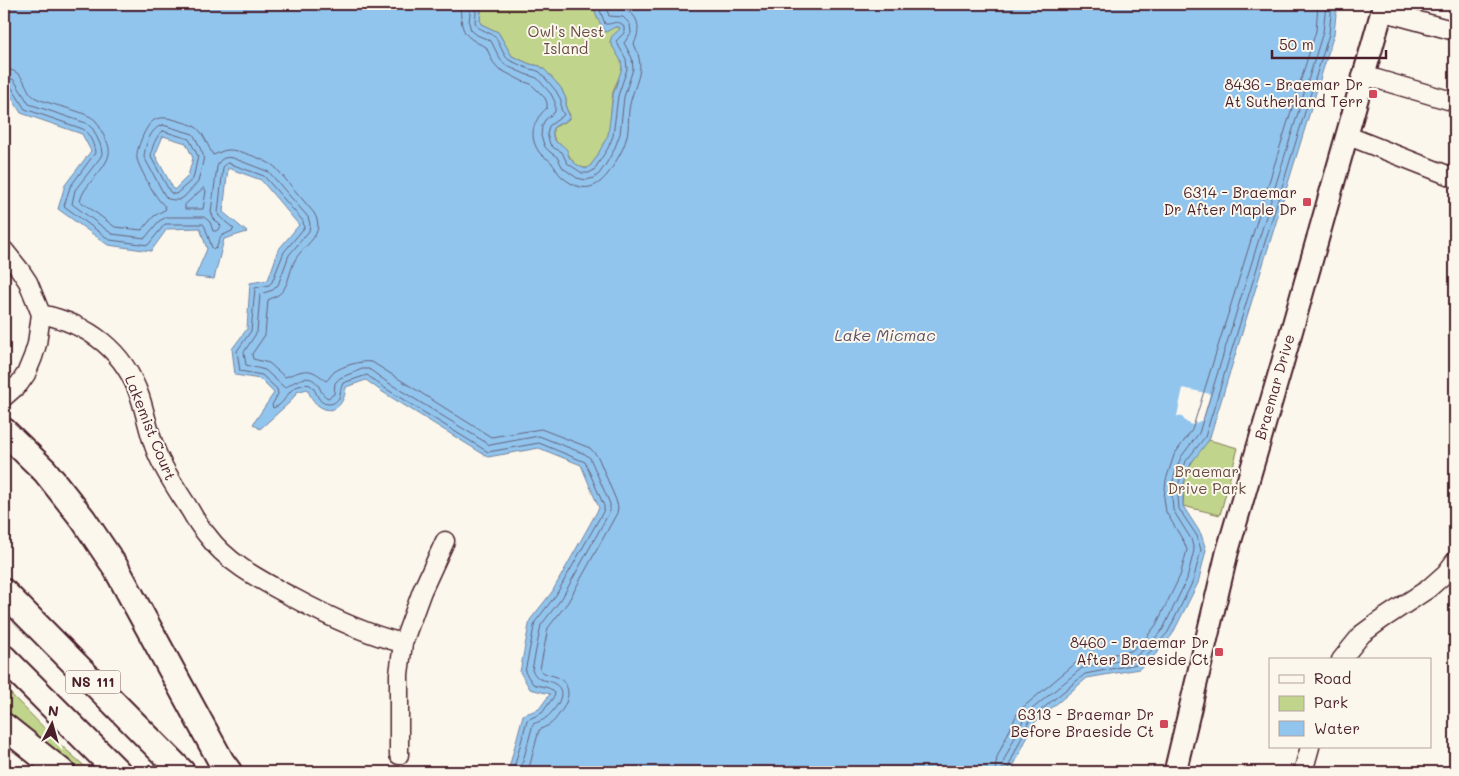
<svg xmlns="http://www.w3.org/2000/svg" width="1459" height="776" font-family="Mali,sans-serif">
	<rect width="100%" height="100%" fill="#fbf7ec"/>
	<filter id="ink" filterUnits="userSpaceOnUse"><feTurbulence type="fractalNoise" baseFrequency=".02" numOctaves="2"/><feDisplacementMap in="SourceGraphic" scale="10" xChannelSelector="R" yChannelSelector="G"/><feConvolveMatrix kernelMatrix="1 2 1 2 8 2 1 2 1" color-interpolation-filters="sRGB"/></filter>
	<g filter="url(#ink)">
		<path fill="#c0d58b" stroke="#857a5b" d="M478 4H594C595 16 599 24 608 31L612 27H619L620 29 611 39 610 42C614 49 622 58 622 66 622 75 615 84 613 92 611 105 611 118 609 131 607 144 597 159 588 168 576 169 570 158 565 148 556 143 552 139 553 128L568 120 570 115 566 108V99L561 88 546 71 540 66 530 64 512 56 498 32 481 24 480 21 481 11Z
			M1209 440 1238 448 1220 515 1183 506C1184 499 1183 493 1184 486 1186 468 1197 453 1209 440Z
			M4 687 63 747 91 772H71L4 716Z"/>
		<path fill="#91c5ee" stroke="#7583a0" fill-rule="evenodd" d="M4 4H478L481 11 480 21 481 24 498 32 512 56 530 64 540 66 546 71 561 88 566 99V108L570 117C566 123 558 123 553 128 551 147 560 140 567 150 568 152 568 155 569 157 573 163 580 167 586 169L590 166 596 158 608 135 613 95 622 68 621 61 610 42 612 36 620 29 619 27H615L606 32 604 31 596 15 594 4H1337L1334 34 1209 440 1191 463 1184 483 1183 497V506L1201 534 1206 550 1198 583 1172 635 1158 652 1139 669 1087 678 1034 723 1014 765 1013 772H508L523 715 539 709 550 694 530 689 520 672 530 620 552 592 599 508 581 465 539 448 488 457 381 391 366 380 346 387C345 402 335 417 319 406 313 402 310 395 307 389L297 392 290 402 260 429 253 424 274 393 260 379 235 375 232 349 247 329 250 283 268 280 279 249 299 225 261 180 228 168 223 212 247 232 224 239 214 279 195 277 207 249 200 228 167 229 151 251 108 245 58 209 65 185 91 151 82 134 21 113 4 85ZM163 136 186 143 193 158 188 176 174 190 155 155Z"/>
		<path fill="#fbf7ec" d="M1183 388 1210 394 1204 419 1192 425 1186 422 1182 417 1177 416Z"/>
		<g fill="none" stroke-linecap="round" stroke-linejoin="round">
			<path stroke="#666179" stroke-width="1" d="M460 4C462 30 460 35 486 47L493 62 499 69 522 81 531 84 545 98 547 103V108C533 120 528 136 539 152 542 157 548 158 551 162 555 167 557 172 562 177 587 198 603 185 616 161 621 153 625 145 627 136 629 128 628 119 629 110 633 82 648 73 634 44 643 25 637 9 614 8L613 4
				M468 4 470 13 469 23 471 30 477 35 491 41 500 59 505 65 525 74 537 78 551 94 555 102V112L545 120 542 126 541 136 545 147 550 152 557 157 563 168 577 178 586 180 594 178 599 174 606 164 614 150 620 134 624 97 633 69 632 58 624 43 631 33 630 24 623 17 609 16 605 4
				M474 4 476 12 475 22 477 27 495 36 505 56 509 60 529 69 535 70 540 72 556 91 561 100V109L564 115 549 126 547 134 550 144 554 148 562 152 567 163 582 173H589L594 170 608 148 613 136 618 96 627 69 626 59 616 41 624 33V27C618 18 613 25 605 24L601 13 599 4
				M4 69C28 70 23 92 36 98 50 105 87 111 96 121 100 126 102 133 105 138 109 145 111 152 107 160 100 175 84 185 80 201L115 227 142 230 154 216 166 209C165 205 162 204 159 200 153 193 139 167 137 159 136 152 139 146 141 140 150 118 157 114 179 121 185 123 192 124 197 128 205 135 208 147 213 155 218 154 222 150 228 150 238 149 269 161 276 168L314 213C327 235 304 244 295 260 289 271 289 288 278 295 275 297 271 298 268 300L265 335 252 354 253 359 269 363 285 377C305 370 309 366 326 381 329 379 331 375 334 372 342 366 362 360 372 362L491 437 541 429 590 448 598 457 616 500 618 507 617 513 568 602 548 628 540 669C544 676 554 674 560 679 573 688 568 702 560 713 557 717 554 722 549 725 546 727 542 728 539 730L528 772
				M4 77 10 78 14 80 29 104 86 123 93 129 101 146 102 154 100 158 75 190 72 204 112 234 145 238 159 221 167 217H204L210 222 213 231H216L220 228 221 226 214 219 211 212 217 167C219 159 225 156 233 158L269 172 308 217 310 224 309 231 289 255 278 285 273 290 260 294 257 332 244 352 246 365 265 370 285 388C294 382 309 371 318 385 321 390 322 395 328 398L334 394 335 383 340 378 362 369H369L387 382 490 445 539 436 585 454 590 458 610 504V511L562 598 541 625 532 670C540 684 543 677 555 684 569 692 555 710 547 717 543 721 537 722 533 724L520 772
				M4 83 10 85 25 109 83 129C89 133 95 146 95 153L70 187 64 206 110 240 148 245 165 224H203L205 227 212 248 216 249 221 236 232 231 234 229 219 216 218 213 223 168 224 165 228 163 264 176 303 221 304 228 284 252 272 282 269 285 255 288 251 331 237 351 240 371 262 375 277 389 278 394 272 405 273 408C284 405 286 394 294 388 297 386 303 385 306 384 307 385 309 384 310 385 318 390 316 404 329 404 333 404 336 402 339 398 341 393 340 388 343 383L367 375 383 387 488 452 539 443 585 462 604 506V510L556 595 535 622 525 672 533 684C541 687 553 686 555 695L542 713 527 720 513 772
				M163 125 193 134 196 139 204 157 198 182 184 197 179 200H174L168 199 165 196 144 157C145 145 151 127 163 125Z
				M163 131 189 139 198 156 193 179 176 194H173L170 192 151 157C151 149 156 135 163 131Z
				M204 188 206 191 203 209H185V205Z
				M995 772 997 757 1017 714 1021 709 1077 662 1083 660 1131 651 1145 639 1156 625 1180 576 1187 550 1184 542 1166 512 1164 498 1166 480 1174 455 1192 430 1316 31 1318 4
				M1002 772 1004 760 1026 714 1082 668 1134 658 1150 644 1163 629 1187 579 1194 550 1191 539 1173 510 1172 497 1173 481 1176 470 1181 457 1199 433 1323 32 1326 4
				M1009 772 1010 763 1030 719 1085 674 1137 664 1154 648 1168 632 1193 581 1201 550 1197 536 1179 509 1178 497 1179 482 1186 461 1205 437 1329 34 1332 4"/>
			<defs>
				<path id="minor" d="M1381 11 1455 31
					M1363 75 1455 102
					M1346 135 1455 178
					M4 250 20 270 28 282 41 314 37 344 33 357 26 374 19 384 4 397
					M41 314C88 324 124 350 140 397 146 415 149 434 156 451 165 473 178 491 190 510 195 519 200 527 207 535 228 564 261 580 292 597 327 616 364 634 403 643
					M1341 660 1362 634 1381 620 1428 589 1446 573 1455 561
					M399 755V674L403 643 422 591 445 541
					M1303 772 1310 747"/>
				<path id="major" d="M1175 772 1227 553 1283 361 1384 4"/>
				<path id="highway" d="M4 431 45 471 83 519 116 568 221 761 229 772
					M4 592 182 772
					M4 658 118 772
					M4 726 62 772"/>
			</defs>
			<use href="#minor" stroke="#4a1f2b" stroke-width="21"/>
			<use href="#major" stroke="#4a1f2b" stroke-width="25"/>
			<use href="#highway" stroke="#4a1f2b" stroke-width="29"/>
			<use href="#minor" stroke="#fbf7ec" stroke-width="18"/>
			<use href="#major" stroke="#fbf7ec" stroke-width="21"/>
			<use href="#highway" stroke="#fbf7ec" stroke-width="25"/>
		</g>
	</g>
	<g fill="#d1495b" stroke="#fbf7ec" stroke-width="2">
		<rect x="1368" y="89" width="10" height="10" rx="2.5"/>
		<rect x="1302" y="197" width="10" height="10" rx="2.5"/>
		<rect x="1214" y="647" width="10" height="10" rx="2.5"/>
		<rect x="1159" y="719" width="10" height="10" rx="2.5"/>
	</g>
	<g text-anchor="middle" stroke-width="4" stroke-linejoin="round" paint-order="stroke">
		<rect fill="#fbf7ec" stroke="#7f6065" stroke-width="1" x="65.5" y="670.5" width="55" height="23" rx="4"/>
		<g font-size="14" font-weight="bold" fill="#4a1f2b">
			<text x="93" y="687">NS 111</text>
		</g>
		<g font-size="15" fill="#684c43" stroke="#fbf7ec">
			<text x="566" y="37">Owl's Nest<tspan x="566" dy="17">Island</tspan></text>
			<text x="1207" y="477">Braemar<tspan x="1207" dy="17">Drive Park</tspan></text>
		</g>
		<g font-size="15" fill="#4a1f2b" stroke="#fbf7ec" text-anchor="end">
			<text x="1363" y="90">8436 - Braemar Dr<tspan x="1363" dy="17">At Sutherland Terr</tspan></text>
			<text x="1297" y="198">6314 - Braemar<tspan x="1297" dy="17">Dr After Maple Dr</tspan></text>
			<text x="1209" y="648">8460 - Braemar Dr<tspan x="1209" dy="17">After Braeside Ct</tspan></text>
			<text x="1154" y="720">6313 - Braemar Dr<tspan x="1154" dy="17">Before Braeside Ct</tspan></text>
		</g>
		<g font-size="15" fill="#4a1f2b" stroke="#fbf7ec">
			<text transform="translate(1275 387) rotate(-74)" y="5">Braemar Drive</text>
			<text transform="translate(150 428) rotate(68)" y="5">Lakemist Court</text>
		</g>
		<g font-size="16" font-style="italic" fill="#5f5166" stroke="#fbf7ec">
			<text x="885" y="341">Lake Micmac</text>
		</g>
	</g>
	<rect width="1459" height="776" fill="none" stroke="#fbf7ec" stroke-width="20"/>
	<rect x="10" y="10" width="1439" height="756" fill="none" stroke="#4a1f2b" stroke-width="2" filter="url(#ink)"/>
	<rect x="1269" y="658" width="162" height="90" fill="#fbf7ec" stroke="#b4a19f"/>
	<rect x="1279" y="675" width="25" height="8" fill="#fbf7ec" stroke="#b4a19f"/>
	<text x="1314" y="684" font-size="15" fill="#4a1f2b">Road</text>
	<rect x="1279" y="696" width="25" height="15" fill="#c0d58b" stroke="#b4a19f"/>
	<text x="1314" y="708" font-size="15" fill="#4a1f2b">Park</text>
	<rect x="1279" y="721" width="25" height="15" fill="#91c5ee" stroke="#b4a19f"/>
	<text x="1314" y="734" font-size="15" fill="#4a1f2b">Water</text>
	<g transform="translate(52 724) rotate(6)" stroke="#fbf7ec" stroke-width="4" paint-order="stroke">
	<path d="M0-4L9 19L0 12L-9 19Z" fill="#4a1f2b"/>
	<text y="-8" font-size="14" font-weight="bold" text-anchor="middle" fill="#4a1f2b">N</text>
	</g>
	<path d="M1272 50v8h114v-8" fill="none" stroke="#4a1f2b" stroke-width="2.5"/>
	<text x="1279" y="50" font-size="15" fill="#4a1f2b" stroke="#fbf7ec" stroke-width="4" paint-order="stroke">50 m</text>
</svg>
